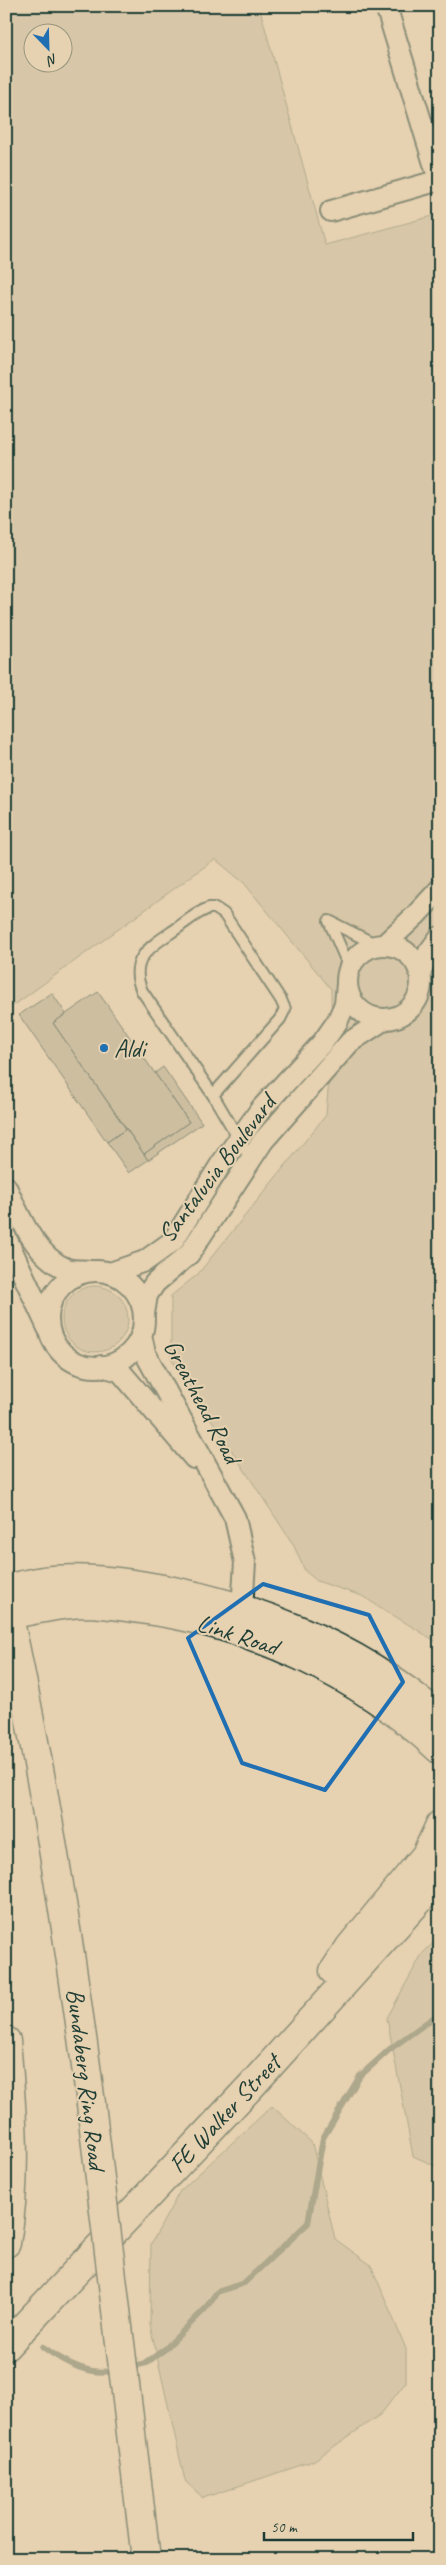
<svg xmlns="http://www.w3.org/2000/svg" width="446" height="2565" font-family="Caveat,sans-serif">
	<rect width="100%" height="100%" fill="#e6d1b0"/>
	<filter id="ink" filterUnits="userSpaceOnUse"><feTurbulence type="fractalNoise" baseFrequency=".02" numOctaves="2"/><feDisplacementMap in="SourceGraphic" scale="10" xChannelSelector="R" yChannelSelector="G"/><feConvolveMatrix kernelMatrix="1 2 1 2 8 2 1 2 1" color-interpolation-filters="sRGB"/></filter>
	<g filter="url(#ink)">
		<path fill="#c5b99b" stroke="#727b68" fill-rule="evenodd" d="M6 6H259L325 245 440 214V1644L362 1596 317 1581 305 1571 293 1544 171 1358V1296L198 1274 326 1115 332 1041 331 989 244 883 215 859 6 1011ZM32 32H62V62H32Z
			M62 1319a33 33 0 1 1 66 0a33 33 0 1 1-66 0Z
			M440 1936V2168L413 2156 387 2018 422 1954Z
			M272 2106 312 2143 335 2239 371 2265 406 2349V2382L381 2414 313 2461 203 2498 185 2481 150 2325 151 2244 180 2191Z"/>
		<g fill="none" stroke-linecap="round" stroke-linejoin="round">
			<path stroke="#687361" stroke-width="6" d="M43 2347C65 2363 91 2377 117 2370
				M130 2367 146 2363 165 2349 205 2309 217 2292 244 2283 308 2223 323 2138 360 2076 390 2049 440 2013"/>
		</g>
		<path fill="#afa78d" stroke="#1f3d34" d="M98 992 189 1122 144 1154 53 1023Z
			M52 993 66 1014 53 1023 126 1129 107 1142 19 1015Z
			M163 1067 202 1123 148 1160 144 1154 189 1122 155 1073Z
			M126 1129 148 1160 129 1173 107 1142Z"/>
		<g fill="none" stroke-linecap="round" stroke-linejoin="round">
			<defs>
				<path id="lane" d="M209 908H215L224 914 281 1000 285 1009 280 1019 213 1095 142 991C127 958 153 945 176 929 186 922 197 912 209 908Z
					M348 973 346 960 329 921 379 946
					M213 1095 250 1158"/>
				<path id="street" d="M386 6 439 180
					M331 211 440 180
					M384 945 416 915 440 889
					M347 982a37 37 0 1 1 74 0a37 37 0 1 1-74 0Z
					M420 974 429 952 440 937
					M6 1187C19 1215 35 1257 67 1269 74 1271 83 1270 90 1271
					M6 1238 48 1328
					M48 1319a48 48 0 1 1 96 0a48 48 0 1 1-96 0Z
					M110 1273 145 1261 173 1241 221 1164 261 1109 323 1042 337 1022 345 1004 347 984
					M144 1314 147 1295 155 1283 189 1254 263 1141 350 1042 385 1019
					M141 1335 145 1353 235 1518 245 1562 242 1609
					M101 1366 120 1371 194 1458"/>
				<path id="secondary" d="M6 1588C19 1586 31 1583 43 1581 73 1577 105 1580 134 1584 245 1600 355 1644 440 1717
					M9 1615C33 1610 58 1604 83 1603 102 1603 121 1606 140 1609 251 1624 358 1673 440 1750
					M334 1971 350 1947 426 1855 440 1825
					M6 2346 252 2085 440 1877"/>
				<path id="primary" d="M6 1603C42 1769 69 1935 91 2104
					M6 2041C12 2109 18 2175 6 2243
					M137 2483 146 2559"/>
			</defs>
			<use href="#lane" stroke="#1f3d34" stroke-width="14"/>
			<use href="#street" stroke="#1f3d34" stroke-width="24"/>
			<use href="#secondary" stroke="#1f3d34" stroke-width="31"/>
			<use href="#primary" stroke="#1f3d34" stroke-width="31"/>
			<use href="#lane" stroke="#e6d1b0" stroke-width="10"/>
			<use href="#street" stroke="#e6d1b0" stroke-width="20"/>
			<use href="#secondary" stroke="#e6d1b0" stroke-width="28"/>
			<use href="#primary" stroke="#e6d1b0" stroke-width="28"/>
			<defs>
				<path id="primary-bridge" d="M91 2104 137 2483"/>
			</defs>
			<use href="#primary-bridge" stroke="#1f3d34" stroke-width="31" stroke-linecap="butt"/>
			<use href="#primary-bridge" stroke="#e6d1b0" stroke-width="28"/>
		</g>
	</g>
	<path d="M0 0H446V2565H0ZM263 1584 369 1615 403 1682 325 1790 242 1763 188 1638Z" fill="#e6d1b0" fill-opacity=".55" fill-rule="evenodd"/>
	<path fill="none" stroke="#1f6fb2" stroke-width="4" stroke-linejoin="round" d="M263 1584 369 1615 403 1682 325 1790 242 1763 188 1638Z"/>
	<circle fill="#1f6fb2" stroke="#e6d1b0" stroke-width="2" cx="104" cy="1048" r="5"/>
	<g text-anchor="middle" stroke-width="4" stroke-linejoin="round" paint-order="stroke">
		<g font-size="25" fill="#1f3d34" stroke="#e6d1b0" text-anchor="start">
			<text x="114" y="1057">Aldi</text>
		</g>
		<g font-size="25" fill="#1f3d34" stroke="#e6d1b0">
			<text transform="translate(216 1168) rotate(-53)" y="9">Santalucia Boulevard</text>
			<text transform="translate(203 1401) rotate(62)" y="9">Greathead Road</text>
			<text transform="translate(238 1634) rotate(18)" y="9">Link Road</text>
			<text transform="translate(87 2079) rotate(83)" y="9">Bundaberg Ring Road</text>
			<text transform="translate(224 2113) rotate(-47)" y="9">FE Walker Street</text>
		</g>
	</g>
	<rect width="446" height="2565" fill="none" stroke="#e6d1b0" stroke-width="25"/>
	<rect x="12" y="12" width="421" height="2540" fill="none" stroke="#1f3d34" stroke-width="2" filter="url(#ink)"/>
	<g transform="translate(48 48) rotate(157)"><circle r="24" fill="#e6d1b0" stroke="#96967e"/>
	<path d="M0-4L9 19L0 12L-9 19Z" fill="#1f6fb2"/>
	<text y="-8" font-size="14" font-weight="bold" text-anchor="middle" fill="#1f3d34">N</text>
	</g>
	<path d="M264 2532v8h149v-8" fill="none" stroke="#1f3d34" stroke-width="2.5"/>
	<text x="271" y="2532" font-size="15" fill="#1f3d34" stroke="#e6d1b0" stroke-width="4" paint-order="stroke">50 m</text>
</svg>
